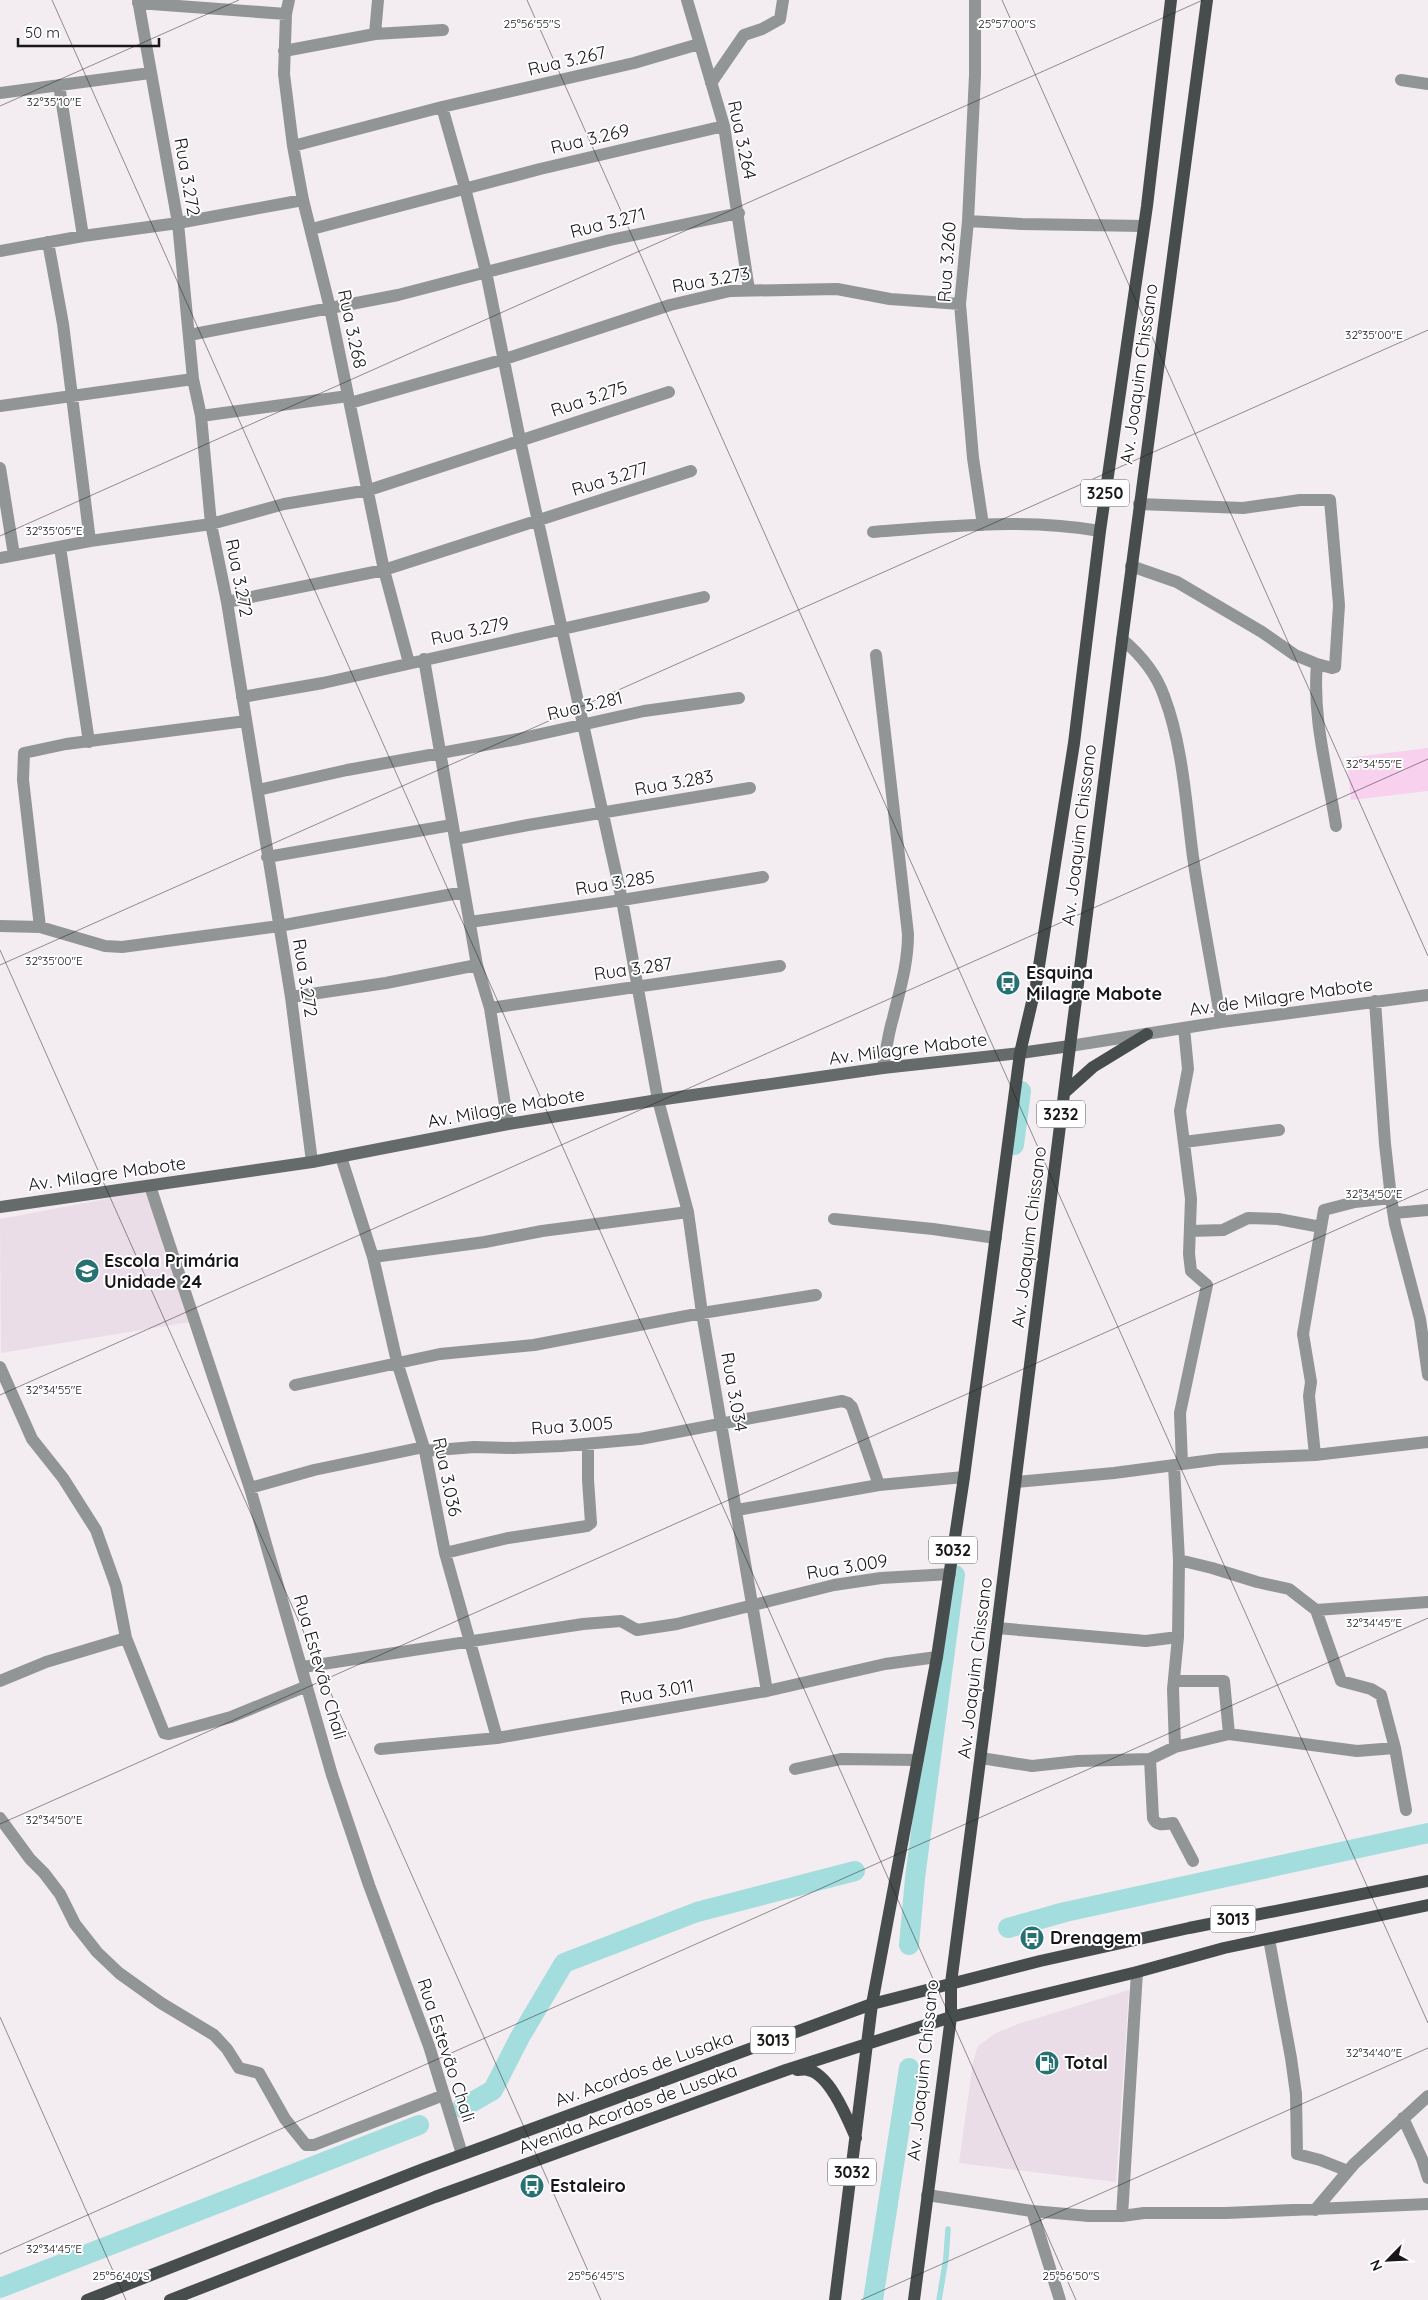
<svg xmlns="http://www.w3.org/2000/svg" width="1428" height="2300" font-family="Quicksand,sans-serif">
	<rect width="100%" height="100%" fill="#f3ecf1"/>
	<path fill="#eadde7" d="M148 1191 190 1322 1 1353 0 1219Z
		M1129 1990 1116 2182 959 2163 973 2062 978 2046 996 2033 1018 2024Z"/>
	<path fill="#f7d1ee" d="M1428 748V791L1351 800 1347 758Z"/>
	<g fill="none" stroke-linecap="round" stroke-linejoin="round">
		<path stroke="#a3dddd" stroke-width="5.5" d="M939 2300 946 2258 948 2229"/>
		<path stroke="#a3dddd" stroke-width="20" d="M1014 1145 1021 1091
			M1008 1928 1065 1912 1428 1833
			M909 1945 915 1878 955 1575
			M462 2108 493 2090 520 2037 564 1963 697 1912 855 1871
			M0 2288 419 2125
			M873 2300 909 2068"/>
		<path stroke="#919595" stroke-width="12" d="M138 0 178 223 193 379 201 416 211 524 227 602 291 997 312 1162
			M289 0 286 14 284 74 293 146 303 200 330 308 384 570 409 663
			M687 0 724 126 749 290
			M975 0V75L968 221 960 304 973 458 983 525
			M138 3 286 14
			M375 34 378 0
			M284 51 375 34 443 30
			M1401 80 1428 84
			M711 83 744 35 762 29 780 19 783 0
			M59 85 83 236
			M0 93 150 73
			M442 107 465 188 486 272 520 440 622 900 658 1100 688 1212 702 1313 767 1691
			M293 146 442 107 634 63 699 44
			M968 221 1022 224 1144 226
			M312 229 540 169 724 126
			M48 242 63 324 90 541
			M0 251 83 236 178 223 303 200
			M189 335 398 295 610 240 739 213
			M350 403 505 359 670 305 730 291 837 289 890 299 960 304
			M0 406 193 379
			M201 416 348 396
			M0 468 14 555
			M873 532C948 526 1025 518 1100 531
			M60 547 89 742
			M0 558 90 541 211 524 284 504 369 490 669 392
			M1131 566 1177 582 1262 632 1295 655 1317 664 1332 668 1335 667 1339 605 1330 500H1300L1243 508 1139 504
			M227 602 384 570 691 471
			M1122 639C1141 655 1156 673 1164 696 1183 746 1186 805 1193 857 1201 912 1212 967 1221 1022
			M876 655 908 934C908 964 900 989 893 1018 888 1034 886 1051 883 1068
			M424 659 477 965 490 1008 508 1124
			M1317 664C1312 719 1328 772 1336 826
			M242 697 323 683 704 597
			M258 790 347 770 518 739 644 711 739 698
			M456 839 528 825 750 788
			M267 857 452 825
			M470 922 622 900 763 877
			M0 926 40 927 105 946 122 947 279 926 464 892
			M40 927 23 780 24 753 66 744 246 721
			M291 997 386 983 477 965
			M1375 1001 1385 1144 1391 1198 1395 1224 1420 1319 1428 1375
			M490 1008 780 966
			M1070 1046 1221 1022 1428 995
			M1184 1142 1279 1130
			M341 1157 373 1257 397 1362 425 1451 445 1553 497 1738
			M150 1186 250 1488 332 1775 369 1885 429 2046 462 2154
			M1394 1213 1428 1210
			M834 1219 933 1229 996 1238
			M1191 1231 1223 1230 1248 1218 1278 1219 1321 1227
			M373 1257 485 1242 542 1231 688 1212
			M0 1367 32 1439 63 1478 96 1530 116 1586 126 1638 164 1733 169 1734 231 1717 307 1686
			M295 1385 440 1354 534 1345 702 1313 816 1295
			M425 1451 474 1447 513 1448 562 1446 640 1439 842 1401 848 1403 852 1407 879 1485
			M1315 1455 1309 1396 1311 1382 1303 1334 1324 1210 1355 1202 1391 1198
			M1182 1464 1180 1413 1207 1285 1191 1271 1189 1254 1191 1199 1180 1111 1188 1069 1184 1028
			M1174 1466 1179 1560 1212 1568 1257 1582 1289 1589 1316 1610 1428 1602
			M1016 1482 1114 1473 1220 1459 1315 1455 1428 1442
			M250 1488 314 1470 424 1447
			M737 1510 879 1485 964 1477
			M445 1553 508 1538 587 1526 591 1523 588 1480V1444
			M1179 1560 1178 1637 1173 1689 1175 1747 1229 1734 1357 1751 1395 1748 1406 1810
			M1316 1610 1341 1681 1371 1689 1381 1695 1395 1748
			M997 1628 1146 1641 1178 1637
			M303 1667 583 1624 621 1621 637 1630 677 1624 834 1585 881 1578 950 1574
			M0 1681 46 1662 126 1638
			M1174 1681H1224L1229 1734
			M380 1749 497 1738 767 1691 885 1664 937 1657
			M981 1758 1032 1766 1078 1761 1150 1759 1175 1747
			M1150 1759 1153 1818C1157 1827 1165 1824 1173 1823L1193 1861
			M795 1769 841 1759 918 1760
			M0 1818 30 1859 44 1873 60 1894 75 1924 97 1952 119 1973 161 2003 214 2035 227 2049 239 2068 259 2073 285 2119 306 2145H314L444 2095
			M1269 1939 1291 2058 1296 2094 1297 2154 1320 2160 1348 2171
			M1403 2118 1422 2159 1428 2178
			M927 2195 1032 2211 1089 2216H1122L1144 2213H1226L1428 2204
			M1315 2210 1354 2164 1428 2096
			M1032 2211 1060 2300
			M1122 2216 1137 1972"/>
		<path stroke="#656a6a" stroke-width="12" d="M0 1207 312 1162 508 1124 658 1100 883 1068 1020 1053 1070 1046"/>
		<path stroke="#474d4d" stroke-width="12" d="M1064 1093 1093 1067 1147 1034
			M797 2070C800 2070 805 2069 808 2070 830 2074 848 2120 856 2138
			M87 2300 423 2169 872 2004 1040 1961 1189 1928 1428 1881
			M170 2300 435 2197 786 2070 951 2017 1137 1972 1224 1948 1428 1905
			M835 2300 872 2004 937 1657 964 1477 1020 1053 1036 985 1074 743 1100 531 1147 206 1171 0
			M914 2300 951 2017V1983C993 1671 1030 1359 1070 1046 1114 697 1160 349 1207 0"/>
	</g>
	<path fill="none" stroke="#181618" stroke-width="1" stroke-opacity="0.45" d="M52 0 1076 2300M527 0 1428 2023M1002 0 1428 956M0 106 239 0M0 536 1203 0M0 950 601 2300M0 965 1428 330M0 1395 1428 759M0 1824 1428 1189M0 2017 126 2300M0 2254 1428 1618M861 2300 1428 2048"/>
	<defs>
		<symbol id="bus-disc" viewBox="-11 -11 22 22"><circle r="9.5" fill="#277172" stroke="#fff"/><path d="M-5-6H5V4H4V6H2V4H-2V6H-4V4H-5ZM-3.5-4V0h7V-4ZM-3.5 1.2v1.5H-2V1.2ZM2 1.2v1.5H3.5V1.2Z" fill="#fff"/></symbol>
		<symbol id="school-disc" viewBox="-11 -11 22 22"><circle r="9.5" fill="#277172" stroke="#fff"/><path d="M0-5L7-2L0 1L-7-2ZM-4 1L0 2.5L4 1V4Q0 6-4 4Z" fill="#fff"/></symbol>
		<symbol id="fuel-disc" viewBox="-11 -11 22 22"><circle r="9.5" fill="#277172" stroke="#fff"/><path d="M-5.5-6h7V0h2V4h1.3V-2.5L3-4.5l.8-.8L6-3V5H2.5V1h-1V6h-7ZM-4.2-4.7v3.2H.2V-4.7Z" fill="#fff"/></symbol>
	</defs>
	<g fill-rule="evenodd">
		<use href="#bus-disc" x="994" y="969" width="28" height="28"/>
		<use href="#school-disc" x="73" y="1257" width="28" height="28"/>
		<use href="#bus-disc" x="1018" y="1924" width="28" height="28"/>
		<use href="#fuel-disc" x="1033" y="2049" width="28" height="28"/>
		<use href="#bus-disc" x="518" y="2172" width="28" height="28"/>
	</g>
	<g text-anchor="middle" stroke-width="4" stroke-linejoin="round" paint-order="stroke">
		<g fill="#fff" stroke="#5d5c5d" stroke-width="1">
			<rect x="1081" y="479.5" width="48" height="27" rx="4"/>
			<rect x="1037" y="1100.5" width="48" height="27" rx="4"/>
			<rect x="929" y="1536.5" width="48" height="27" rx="4"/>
			<rect x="1210.5" y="1905.5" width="45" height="27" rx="4"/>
			<rect x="750.5" y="2026.5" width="45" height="27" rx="4"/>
			<rect x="828" y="2158.5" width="48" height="27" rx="4"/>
		</g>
		<g font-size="16" font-weight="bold" fill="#181618">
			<text x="1105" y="499">3250</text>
			<text x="1061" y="1120">3232</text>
			<text x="953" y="1556">3032</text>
			<text x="1233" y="1925">3013</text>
			<text x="773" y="2046">3013</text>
			<text x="852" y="2178">3032</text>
		</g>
		<g font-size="18" fill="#181618" stroke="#fff">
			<text transform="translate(567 61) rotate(-13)" y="6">Rua 3.267</text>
			<text transform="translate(590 139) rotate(-13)" y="6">Rua 3.269</text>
			<text transform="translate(742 140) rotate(78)" y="6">Rua 3.264</text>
			<text transform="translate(187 177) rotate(80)" y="6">Rua 3.272</text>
			<text transform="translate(608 223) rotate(-14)" y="6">Rua 3.271</text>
			<text transform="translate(947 262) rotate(-86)" y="6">Rua 3.260</text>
			<text transform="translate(711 280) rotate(-10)" y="6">Rua 3.273</text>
			<text transform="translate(352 329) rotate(78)" y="6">Rua 3.268</text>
			<text transform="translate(1139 374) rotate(-82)" y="6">Av. Joaquim Chissano</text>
			<text transform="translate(589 399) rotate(-18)" y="6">Rua 3.275</text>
			<text transform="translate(610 479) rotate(-17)" y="6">Rua 3.277</text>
			<text transform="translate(239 578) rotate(79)" y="6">Rua 3.272</text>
			<text transform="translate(470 631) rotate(-12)" y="6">Rua 3.279</text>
			<text transform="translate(585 706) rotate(-13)" y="6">Rua 3.281</text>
			<text transform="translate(674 783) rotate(-10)" y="6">Rua 3.283</text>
			<text transform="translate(1079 835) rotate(-83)" y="6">Av. Joaquim Chissano</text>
			<text transform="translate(615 883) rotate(-9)" y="6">Rua 3.285</text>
			<text transform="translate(633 969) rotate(-8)" y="6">Rua 3.287</text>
			<text transform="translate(305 978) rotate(81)" y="6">Rua 3.272</text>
			<text transform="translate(1281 997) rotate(-8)" y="6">Av. de Milagre Mabote</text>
			<text transform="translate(908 1049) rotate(-7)" y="6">Av. Milagre Mabote</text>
			<text transform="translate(506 1108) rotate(-10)" y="6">Av. Milagre Mabote</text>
			<text transform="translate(107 1174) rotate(-8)" y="6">Av. Milagre Mabote</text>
			<text transform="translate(1029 1237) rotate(-83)" y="6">Av. Joaquim Chissano</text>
			<text transform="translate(734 1392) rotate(80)" y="6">Rua 3.034</text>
			<text transform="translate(572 1426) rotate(-4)" y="6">Rua 3.005</text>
			<text transform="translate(447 1477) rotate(78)" y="6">Rua 3.036</text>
			<text transform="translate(847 1567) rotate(-9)" y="6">Rua 3.009</text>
			<text transform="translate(320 1667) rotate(74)" y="6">Rua Estevão Chali</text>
			<text transform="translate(975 1668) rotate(-83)" y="6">Av. Joaquim Chissano</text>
			<text transform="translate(657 1692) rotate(-10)" y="6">Rua 3.011</text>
			<text transform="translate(446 2050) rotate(72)" y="6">Rua Estevão Chali</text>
			<text transform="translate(644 2069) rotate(-20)" y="6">Av. Acordos de Lusaka</text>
			<text transform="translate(923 2070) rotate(-84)" y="6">Av. Joaquim Chissano</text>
			<text transform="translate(628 2109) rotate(-20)" y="6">Avenida Acordos de Lusaka</text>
		</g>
		<g font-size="18" font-weight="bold" fill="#181618" stroke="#fff" text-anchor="start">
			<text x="1026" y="979">Esquina<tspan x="1026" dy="21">Milagre Mabote</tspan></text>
			<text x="104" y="1267">Escola Primária<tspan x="104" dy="21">Unidade 24</tspan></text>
			<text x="1050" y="1944">Drenagem</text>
			<text x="1064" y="2069">Total</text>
			<text x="550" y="2192">Estaleiro</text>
		</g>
	</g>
	<g font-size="12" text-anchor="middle" fill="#181618" stroke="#fff" stroke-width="4" stroke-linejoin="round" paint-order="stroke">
		<text x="1007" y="28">25°57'00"S</text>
		<text x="532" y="28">25°56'55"S</text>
		<text x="54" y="106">32°35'10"E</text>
		<text x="1374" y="339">32°35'00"E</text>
		<text x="54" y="535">32°35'05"E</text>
		<text x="1374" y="768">32°34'55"E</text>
		<text x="54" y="965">32°35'00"E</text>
		<text x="1374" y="1198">32°34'50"E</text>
		<text x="54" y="1394">32°34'55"E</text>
		<text x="1374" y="1627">32°34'45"E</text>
		<text x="54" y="1824">32°34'50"E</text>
		<text x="1374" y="2057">32°34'40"E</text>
		<text x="54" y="2253">32°34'45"E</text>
		<text x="121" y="2280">25°56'40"S</text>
		<text x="596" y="2280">25°56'45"S</text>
		<text x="1071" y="2280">25°56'50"S</text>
	</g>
	<g transform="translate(1388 2260) rotate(246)" stroke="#ffffff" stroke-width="4" paint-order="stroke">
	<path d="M0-4L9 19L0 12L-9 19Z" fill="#181618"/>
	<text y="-8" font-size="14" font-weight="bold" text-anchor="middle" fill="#181618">N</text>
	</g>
	<path d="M18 38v8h141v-8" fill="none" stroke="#181618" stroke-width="2.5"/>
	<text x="25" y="38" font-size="15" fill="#181618" stroke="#ffffff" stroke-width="4" paint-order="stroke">50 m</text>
</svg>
